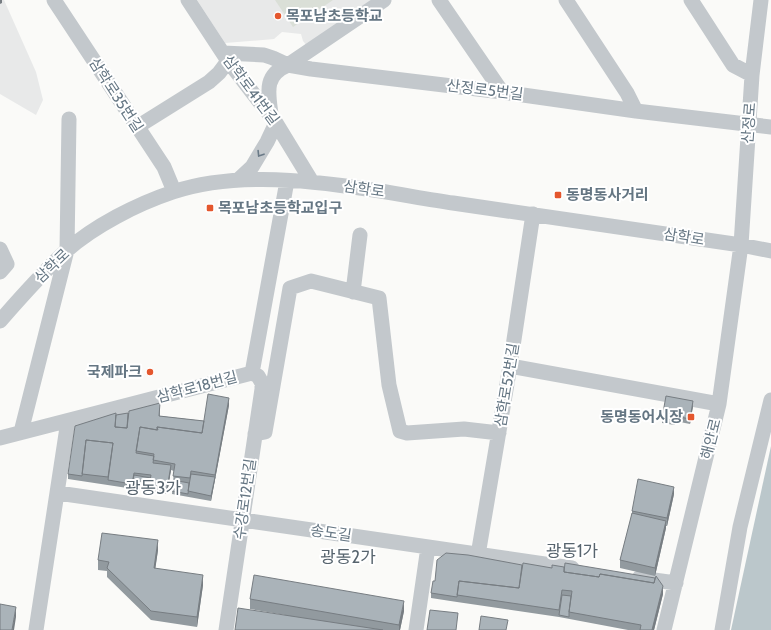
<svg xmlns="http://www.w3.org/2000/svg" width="771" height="630" font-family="Cabin,'Noto Sans KR',sans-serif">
	<rect width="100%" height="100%" fill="#fafaf8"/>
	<path fill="#e8e9e9" d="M0 0H4L36 72 43 100 36 115 0 94Z
		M197 0H372L307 46 303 41 301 34 282 32 274 39 225 43Z"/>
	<path fill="#dadfd7" d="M275 0H333L293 27Z"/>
	<path fill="#bbc7cb" d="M771 446V630H731Z"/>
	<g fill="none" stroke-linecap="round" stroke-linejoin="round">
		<path stroke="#c3c8cc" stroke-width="15" d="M54 0 164 167 174 191
			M188 0 228 61 276 123 312 182
			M439 0 502 92
			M566 0 627 93 636 111
			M691 0 733 65 752 75
			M223 53 264 55 273 58 288 65 311 69 502 92 636 111 771 127
			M271 114C268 92 264 75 288 65L384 0
			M137 127 209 82 219 73 228 61
			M238 180 252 167 267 142 276 123
			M0 249 7 264 0 272
			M353 292 360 235
			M0 321C21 297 42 273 66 251 94 226 137 204 173 192 258 164 367 190 453 203 549 217 645 231 741 245L771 251
			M510 366 719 404
			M252 373 287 181
			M21 432 67 250 69 119
			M255 434 265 432 290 288 311 281 379 298 389 385 400 431 407 433 464 429 499 433
			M0 438 252 373
			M58 493 572 568
			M478 555 510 366 533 214
			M639 578 676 583
			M36 630 68 421
			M226 630 262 389V383L258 376 252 373
			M416 630 428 547
			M664 630 719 404 741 245 752 75 761 0
			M722 630 740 527 771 400"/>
	</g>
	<path fill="#929a9f" d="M229 405 211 501 172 494 174 471 171 470 167 494 68 479V474L116 415 160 408V416L204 421Z
		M693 406 690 424 675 421V425L662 423V418Z
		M674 494 667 526H666V528L655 576 620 568V560L632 514V511Z
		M158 550 155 569 203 585 197 627 151 620 107 577V571L98 570V560Z
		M522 565 663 594 654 630H628L559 617 457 602 431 598V593L435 581Z
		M250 599 404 611 400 630H235L285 615 250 609Z"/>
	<path fill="#777d82" d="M0 0H2V3L0 4Z
		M229 398V405L211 501V496L215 475Z
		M693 401V406L690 424V419Z
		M171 465V470L167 494V489Z
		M674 487V494L667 526V518Z
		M666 521V528L655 576V568Z
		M158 540V550L154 578V568Z
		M203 575V585L197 627V617Z
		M663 586V594L654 630H652Z
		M404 601V611L400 630H399V625Z
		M16 607V617L14 630H12Z"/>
	<path fill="#aab3b9" stroke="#777d82" d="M208 394 229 398 215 475 191 471 190 478 173 476 175 464 153 460 154 454 136 451 140 427 158 430 157 427 202 433Z
		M666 396 693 401 690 419 675 416V420L662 418Z
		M160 403 159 416 204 421 202 433 157 427V430L140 427 136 453 154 456 153 463 171 465 167 489 149 486 151 475 134 473 132 484 108 480 113 443 86 440 82 476 68 474 75 426 116 413 115 427 127 428 129 411Z
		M128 413 127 428 115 427 116 415Z
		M86 440 113 443 108 477 82 474Z
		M191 474 215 477 211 496 188 491Z
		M134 475 151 478 149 489 132 486Z
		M638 479 674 487 667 518 632 511Z
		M173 480 189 483 188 494 172 491Z
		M632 513 666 521 655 568 620 560Z
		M102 533 158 540 154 568 203 575 197 617 151 611 107 568 109 562 98 560Z
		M446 553 468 555 522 565 519 588 459 581 457 597 431 593 433 581H435L437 560Z
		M523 563 552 568V565L564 567V572L599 577 600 574 654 583 656 576 663 586 652 630H640L641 625 569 612 572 591 562 590 559 610 457 595 459 581 519 588Z
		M565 563 655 578 654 583 600 574 599 577 564 572Z
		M254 575 404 601 399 625 250 599Z
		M562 595 571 596 569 612V617L559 615Z
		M0 604 16 607 12 630H0Z
		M238 608 383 630H235Z
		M430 610 458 613 456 630H427Z
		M481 616 508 620 506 630H479Z"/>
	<defs><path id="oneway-chevron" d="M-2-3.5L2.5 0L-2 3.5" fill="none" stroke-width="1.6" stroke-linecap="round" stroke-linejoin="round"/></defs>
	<use stroke="#6a7a87" href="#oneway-chevron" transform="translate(260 154) rotate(122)"/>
	<g fill="#e4572e" stroke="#fff" stroke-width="1.5">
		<circle cx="278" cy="16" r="4"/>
		<rect x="554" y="191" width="8" height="8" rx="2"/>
		<rect x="206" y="204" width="8" height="8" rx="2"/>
		<circle cx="150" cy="372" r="4"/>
		<rect x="687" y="413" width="8" height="8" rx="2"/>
	</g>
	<g text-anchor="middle" stroke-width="4" stroke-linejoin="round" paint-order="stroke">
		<g font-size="15" font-weight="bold" fill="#657683" stroke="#fff" text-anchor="start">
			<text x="286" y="21">목포남초등학교</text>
			<text x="566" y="200">동명동사거리</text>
			<text x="218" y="213">목포남초등학교입구</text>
			<text x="142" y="377" text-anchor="end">국제파크</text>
			<text x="683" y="422" text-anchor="end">동명동어시장</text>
		</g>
		<g font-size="15" fill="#657683" stroke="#fff">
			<text transform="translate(251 90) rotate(53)" y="5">삼학로41번길</text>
			<text transform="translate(485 90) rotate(7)" y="5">산정로5번길</text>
			<text transform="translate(116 95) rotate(57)" y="5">삼학로35번길</text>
			<text transform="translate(749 123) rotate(-86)" y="5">산정로</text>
			<text transform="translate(364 189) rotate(8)" y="5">삼학로</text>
			<text transform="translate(684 237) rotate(9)" y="5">삼학로</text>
			<text transform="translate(52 266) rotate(-44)" y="5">삼학로</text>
			<text transform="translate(507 385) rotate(-81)" y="5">삼학로52번길</text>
			<text transform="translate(197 387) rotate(-15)" y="5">삼학로18번길</text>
			<text transform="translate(711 439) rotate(-76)" y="5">해안로</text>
			<text transform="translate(245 499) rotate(-82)" y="5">수강로12번길</text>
			<text transform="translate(331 533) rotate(8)" y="5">송도길</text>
		</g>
		<g font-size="17" fill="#57646e" stroke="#fff">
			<text x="153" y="494">광동3가</text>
			<text x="572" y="557">광동1가</text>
			<text x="348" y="563">광동2가</text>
		</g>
	</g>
</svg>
